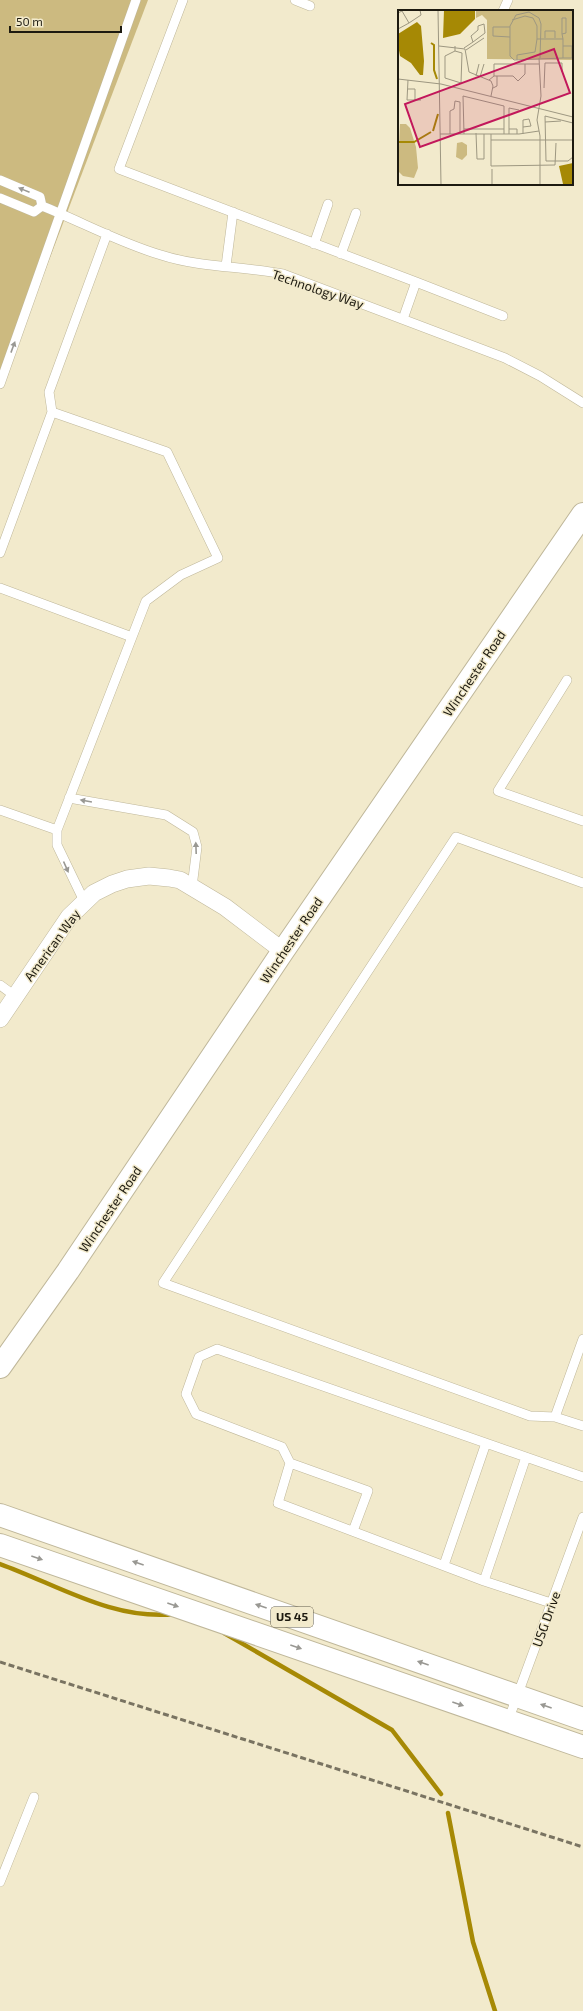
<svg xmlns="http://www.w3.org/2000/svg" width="583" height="2011" font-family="'Exo 2',sans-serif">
	<rect width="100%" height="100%" fill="#f2eacc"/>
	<path fill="#ccba80" d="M0 0H148L0 389Z"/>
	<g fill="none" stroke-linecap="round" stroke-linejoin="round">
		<path stroke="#a68905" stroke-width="4.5" d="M0 1564C56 1584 113 1621 175 1614
			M224 1633 392 1730 441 1794
			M448 1813 473 1942 495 2011"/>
		<defs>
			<path id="lane" d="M183 0 119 169 416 282
				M295 0 310 6
				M503 11 508 0
				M0 180 40 197 42 206
				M0 198 34 212 42 206
				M42 206C82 222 120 243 161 255 201 268 243 266 283 274L505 358 540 376 583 403
				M314 244 328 204
				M341 254 356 213
				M226 266 233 212
				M403 319 416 282 503 316
				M0 384 136 0
				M52 412 49 392 107 234
				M0 553 52 412 167 452 218 558 181 575 146 601 57 830V845L84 901
				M0 588 132 637
				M567 680 498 791 583 821
				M69 798 166 815 193 832 197 847 192 887
				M0 810 57 830
				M583 883 456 837 163 1283 530 1416 555 1417 583 1426
				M0 985 15 996
				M555 1417 583 1339
				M290 1463 368 1491 353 1531
				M444 1565 486 1443
				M484 1581 526 1457
				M551 1603 484 1581 278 1503 290 1463 282 1447 196 1414 186 1394 199 1357 217 1349 583 1477
				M508 1721 583 1517
				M0 1882 34 1797"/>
			<path id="street" d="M0 1019 69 917 94 893 112 884 127 879 149 876 169 878 180 880 225 907 283 951"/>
			<path id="secondary" d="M0 1367 68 1271 283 951 583 514"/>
			<path id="primary" d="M0 1515 583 1719
				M0 1545 583 1747"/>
		</defs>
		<use href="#lane" stroke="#bfb79a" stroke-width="10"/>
		<use href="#street" stroke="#bfb79a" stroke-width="18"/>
		<use href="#secondary" stroke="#bfb79a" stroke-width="24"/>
		<use href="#primary" stroke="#bfb79a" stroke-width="24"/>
		<use href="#lane" stroke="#fff" stroke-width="9"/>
		<use href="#street" stroke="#fff" stroke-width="17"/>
		<use href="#secondary" stroke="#fff" stroke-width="22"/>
		<use href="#primary" stroke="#fff" stroke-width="22"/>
		<path stroke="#797361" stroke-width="3" stroke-dasharray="6 3" stroke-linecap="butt" d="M0 1662 583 1847"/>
	</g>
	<defs><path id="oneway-solid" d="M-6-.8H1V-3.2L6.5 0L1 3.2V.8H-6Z"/></defs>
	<g fill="#999893">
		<use href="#oneway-solid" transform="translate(24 190) rotate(-158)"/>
		<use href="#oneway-solid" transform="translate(13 347) rotate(-70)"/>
		<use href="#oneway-solid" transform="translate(86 801) rotate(-170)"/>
		<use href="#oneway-solid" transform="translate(196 848) rotate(-92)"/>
		<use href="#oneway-solid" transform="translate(66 867) rotate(66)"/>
		<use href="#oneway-solid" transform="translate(37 1558) rotate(19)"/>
		<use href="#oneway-solid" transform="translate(138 1563) rotate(-161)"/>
		<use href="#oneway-solid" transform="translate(173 1605) rotate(19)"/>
		<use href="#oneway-solid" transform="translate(261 1606) rotate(-161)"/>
		<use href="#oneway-solid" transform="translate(296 1647) rotate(19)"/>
		<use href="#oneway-solid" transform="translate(423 1663) rotate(-161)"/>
		<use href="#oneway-solid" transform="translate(458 1704) rotate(19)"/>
		<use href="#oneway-solid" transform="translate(546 1706) rotate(-161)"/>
	</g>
	<g text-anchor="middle" stroke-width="3" stroke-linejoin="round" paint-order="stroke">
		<rect fill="#f2eacc" stroke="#5d5848" stroke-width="1" x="271" y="1607" width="42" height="20" rx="3"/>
		<g font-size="12" font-weight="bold" fill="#1d1a10">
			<text x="292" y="1621">US 45</text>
		</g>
		<g font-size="13" fill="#1d1a10" stroke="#f2eacc">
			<text transform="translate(318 289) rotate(19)" y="5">Technology Way</text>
			<text transform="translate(474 673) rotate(-56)" y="5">Winchester Road</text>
			<text transform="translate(291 940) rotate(-56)" y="5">Winchester Road</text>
			<text transform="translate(52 945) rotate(-54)" y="5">American Way</text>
			<text transform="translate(110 1209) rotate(-56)" y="5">Winchester Road</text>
			<text transform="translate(546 1619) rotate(-70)" y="5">USG Drive</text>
		</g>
	</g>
	<g transform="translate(398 10)">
		<rect width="175" height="175" fill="#f2eacc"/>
		<path d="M78 0H175V50L89 49V10L84 5 78 8ZM2 114H8L12 118 18 137 20 158 16 168 5 166 0 161ZM64 132 69 135V145L64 150 58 147 59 133Z" fill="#ccba80"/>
		<path d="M46 0H77V9L62 24 45 28ZM19 12 23 16 26 51 25 65H22L13 53 2 46 0 35V24ZM175 153V175L165 174 161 156Z" fill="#a68905"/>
		<path fill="none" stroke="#a68905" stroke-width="2" d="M33 33 36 35V60L39 69M35 121 40 104M0 132H16L33 122"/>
		<path fill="none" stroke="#9d9781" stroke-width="1" d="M40 0 43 175M0 3 4 1 11 13 0 19M114 10 127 6 135 8 139 16V29M11 13 23 5 22 0M112 27 95 26V17H112M147 28V21H157V28M41 36 67 39 71 62 93 71 95 76 93 86M57 36V41L64 43 63 73 47 68V46L57 41M165 36H174V48H165M66 38 75 32 87 23 86 14 80 16V20L73 26 75 32M68 40 86 28M141 48 143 86 139 110 142 126V175M142 48 143 14 141 8 131 2 118 5 112 16V46L116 50 165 48V29L164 24V8H168V23L164 24M119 50V45L137 42 139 29H165M127 54H141M78 66 81 54M82 67 86 54M0 69 43 74 175 107M10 70 9 90H23M91 70 96 66H115L120 71 127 64V54H96V66M95 78 99 76V66M146 78 147 53H164V62M10 79H17V90M147 112 163 111M175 113 147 106 148 151H170L175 147M125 117 133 116 131 109 125 110V124M66 119H106M111 119H119V124M78 123 79 149H86V124M42 124H121L141 121M52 124V101L56 99 57 91 62 92V124M66 124 65 86 106 96V124M93 124V130H175M111 124V98L121 100M93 130V156L157 155 158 133M94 159V175"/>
		<path fill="#c2185b" fill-opacity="0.15" stroke="#c2185b" stroke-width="2" d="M156 39 172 83 22 137 7 94Z"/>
		<rect width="175" height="175" fill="none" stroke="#1d1a10" stroke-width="2"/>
	</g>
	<path d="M10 26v6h111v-6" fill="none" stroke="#1d1a10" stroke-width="2"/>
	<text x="16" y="26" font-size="12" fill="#1d1a10" stroke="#f2eacc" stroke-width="3" paint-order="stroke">50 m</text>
</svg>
